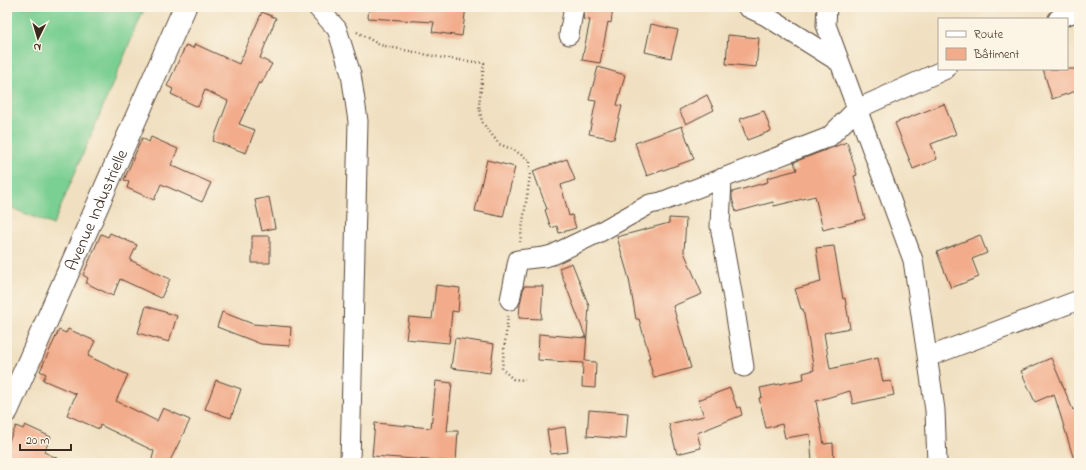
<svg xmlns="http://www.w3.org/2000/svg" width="1086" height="470" font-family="'Indie Flower',sans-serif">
	<rect width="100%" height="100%" fill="#fcf5e5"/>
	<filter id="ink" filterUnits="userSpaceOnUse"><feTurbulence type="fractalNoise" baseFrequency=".025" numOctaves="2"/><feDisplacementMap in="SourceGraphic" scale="8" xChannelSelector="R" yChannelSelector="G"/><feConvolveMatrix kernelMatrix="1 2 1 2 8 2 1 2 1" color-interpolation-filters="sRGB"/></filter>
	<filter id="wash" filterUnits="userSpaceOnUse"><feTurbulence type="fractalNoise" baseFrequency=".012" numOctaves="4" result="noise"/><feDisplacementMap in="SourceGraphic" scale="16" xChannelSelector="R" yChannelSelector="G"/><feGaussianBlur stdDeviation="0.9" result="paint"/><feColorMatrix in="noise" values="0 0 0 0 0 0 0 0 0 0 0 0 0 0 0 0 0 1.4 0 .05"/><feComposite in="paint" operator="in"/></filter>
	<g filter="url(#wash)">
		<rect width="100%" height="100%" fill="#f0e0c1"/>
		<path fill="#7acf93" stroke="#5a7c58" d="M7 7H145L53 225 7 206Z"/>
		<g id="blocks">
			<path fill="#f2ac8b" d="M369 7H466L462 36 432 32 434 22 368 18Z
				M585 7H613L611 23 608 22 600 63 582 60 590 20 583 19Z
				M262 12 276 18 260 58 272 64 261 84 259 82 239 124 255 130 246 153 213 141 228 101 205 90 198 107 171 94 173 89 167 86 186 45 193 48 195 44 239 64Z
				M651 24 678 30 671 58 645 52Z
				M728 35 759 38 756 67 726 64Z
				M598 67 625 75 617 105 622 106 614 139 589 134 596 101 589 100Z
				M1043 69H1079V90L1052 99Z
				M707 95 714 110 686 124 679 110Z
				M944 104 956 134 931 144 937 159 913 169 895 123Z
				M764 111 771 131 747 140 740 119Z
				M682 126 694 159 647 176 635 143Z
				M151 137 178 149 171 165 211 183 202 202 161 184 154 200 127 188 129 182 124 180 142 138 149 142Z
				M847 142 857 175 854 176 865 219 823 230 815 196 774 206 773 202 736 212 732 198V192L768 182 767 178 797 170 794 162Z
				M567 159 575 180 561 185 569 216 572 215 576 228 559 233 557 226 551 228 545 210 547 209 533 171Z
				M487 160 515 167 503 217 475 211Z
				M269 197 275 228 262 231 255 200Z
				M669 218 686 219 684 252 702 294 673 306 691 368 654 378 648 358H650L639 319H636L629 279 617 237 669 223Z
				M110 233 137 245 130 260 170 279 161 298 120 279 113 296 86 283 88 278 83 275 101 234 108 237Z
				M980 235 987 253 972 259 979 277 951 288 937 252Z
				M252 236H270V263H252Z
				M834 246 843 299 845 298 850 328 824 333 830 369 878 358 883 382 891 381 894 395 853 404 850 391 816 401 824 444 833 443 834 463H812L810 434 785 438 782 424 766 428 759 398 762 397 760 388 804 379 803 373 814 370 803 309H801L795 289 821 282 816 248Z
				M572 263 589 306 585 361 596 362 595 388 582 387 583 363 538 360 539 334 586 338 559 268Z
				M436 285 460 288 458 312 452 311 449 343 406 339 409 317 432 319Z
				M524 286H543L541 319 519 318 520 304Z
				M146 306 177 316 169 342 138 333Z
				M222 312 253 324 291 327 290 346 261 344 217 327Z
				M68 329 95 341 88 356 128 375 116 401 157 421 163 408 190 420 169 463H151L154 451 100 425 99 429 67 415 76 394 43 380 46 374 40 371 59 330 66 333Z
				M455 338 494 344 490 373 451 368Z
				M1051 358 1073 410 1079 408V463H1075L1054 394 1035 402 1021 371Z
				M216 380 241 389 231 418 205 409Z
				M436 381 452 383 447 431H458L456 462 372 456 375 423 431 428Z
				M730 388 737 408 740 407 742 415 697 433 701 448 677 454 669 424 704 416 698 400Z
				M589 410 628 413 626 439 587 436Z
				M25 425 51 437 44 452 67 463H7V445L16 426 23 429Z
				M565 427 568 452 551 454 547 430Z"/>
		</g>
	</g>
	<g filter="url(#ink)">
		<use href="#blocks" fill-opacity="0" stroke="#564536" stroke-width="1"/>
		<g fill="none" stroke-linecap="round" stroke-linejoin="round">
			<defs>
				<path id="minor" d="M317 7 337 29 351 74 358 121 350 463
					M747 7 766 16 839 62
					M827 7 826 25 913 260 935 410 937 463
					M1058 19 1079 10
					M569 35 574 7
					M722 178 720 226 733 298 744 367
					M510 300 518 260 544 257 552 255 600 232 650 204 661 202 829 137 857 109 946 69
					M928 357 1079 300"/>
				<g id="tertiary">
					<path id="s1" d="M7 411 185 7"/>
				</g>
			</defs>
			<use href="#minor" stroke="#564536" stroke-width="21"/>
			<use href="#tertiary" stroke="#564536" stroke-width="24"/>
			<path stroke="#564536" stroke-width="2.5" stroke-dasharray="1 3" stroke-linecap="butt" d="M357 32 380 45 443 58 484 63 479 105 482 122 499 144 514 150 530 161V176L520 242
				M508 316 502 369 513 379 525 380"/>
			<use href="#minor" stroke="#fff" stroke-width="19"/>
			<use href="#tertiary" stroke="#fff" stroke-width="22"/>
		</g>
	</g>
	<g text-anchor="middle" stroke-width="3" stroke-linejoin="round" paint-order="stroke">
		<g font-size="17" fill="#3b2a1e" stroke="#fcf5e5">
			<text dy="6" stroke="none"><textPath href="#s1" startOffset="220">Avenue Industrielle</textPath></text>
		</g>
	</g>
	<rect width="1086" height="470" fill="none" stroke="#fcf5e5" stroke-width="24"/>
	<rect x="938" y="18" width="130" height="52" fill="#fcf5e5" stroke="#afa495"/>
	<rect x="946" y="31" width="20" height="6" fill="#ffffff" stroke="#afa495"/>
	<text x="974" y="38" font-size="12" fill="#3b2a1e">Route</text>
	<rect x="946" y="48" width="20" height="12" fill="#f2ac8b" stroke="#afa495"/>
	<text x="974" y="58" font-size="12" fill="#3b2a1e">Bâtiment</text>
	<g transform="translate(38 38) rotate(185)" stroke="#fcf5e5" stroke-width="3" paint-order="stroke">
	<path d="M0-3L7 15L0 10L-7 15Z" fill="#3b2a1e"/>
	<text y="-6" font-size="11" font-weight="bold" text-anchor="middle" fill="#3b2a1e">N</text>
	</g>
	<path d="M20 444v6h51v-6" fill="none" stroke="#3b2a1e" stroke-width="2"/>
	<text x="26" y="444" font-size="12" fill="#3b2a1e" stroke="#fcf5e5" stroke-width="3" paint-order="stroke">20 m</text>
</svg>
